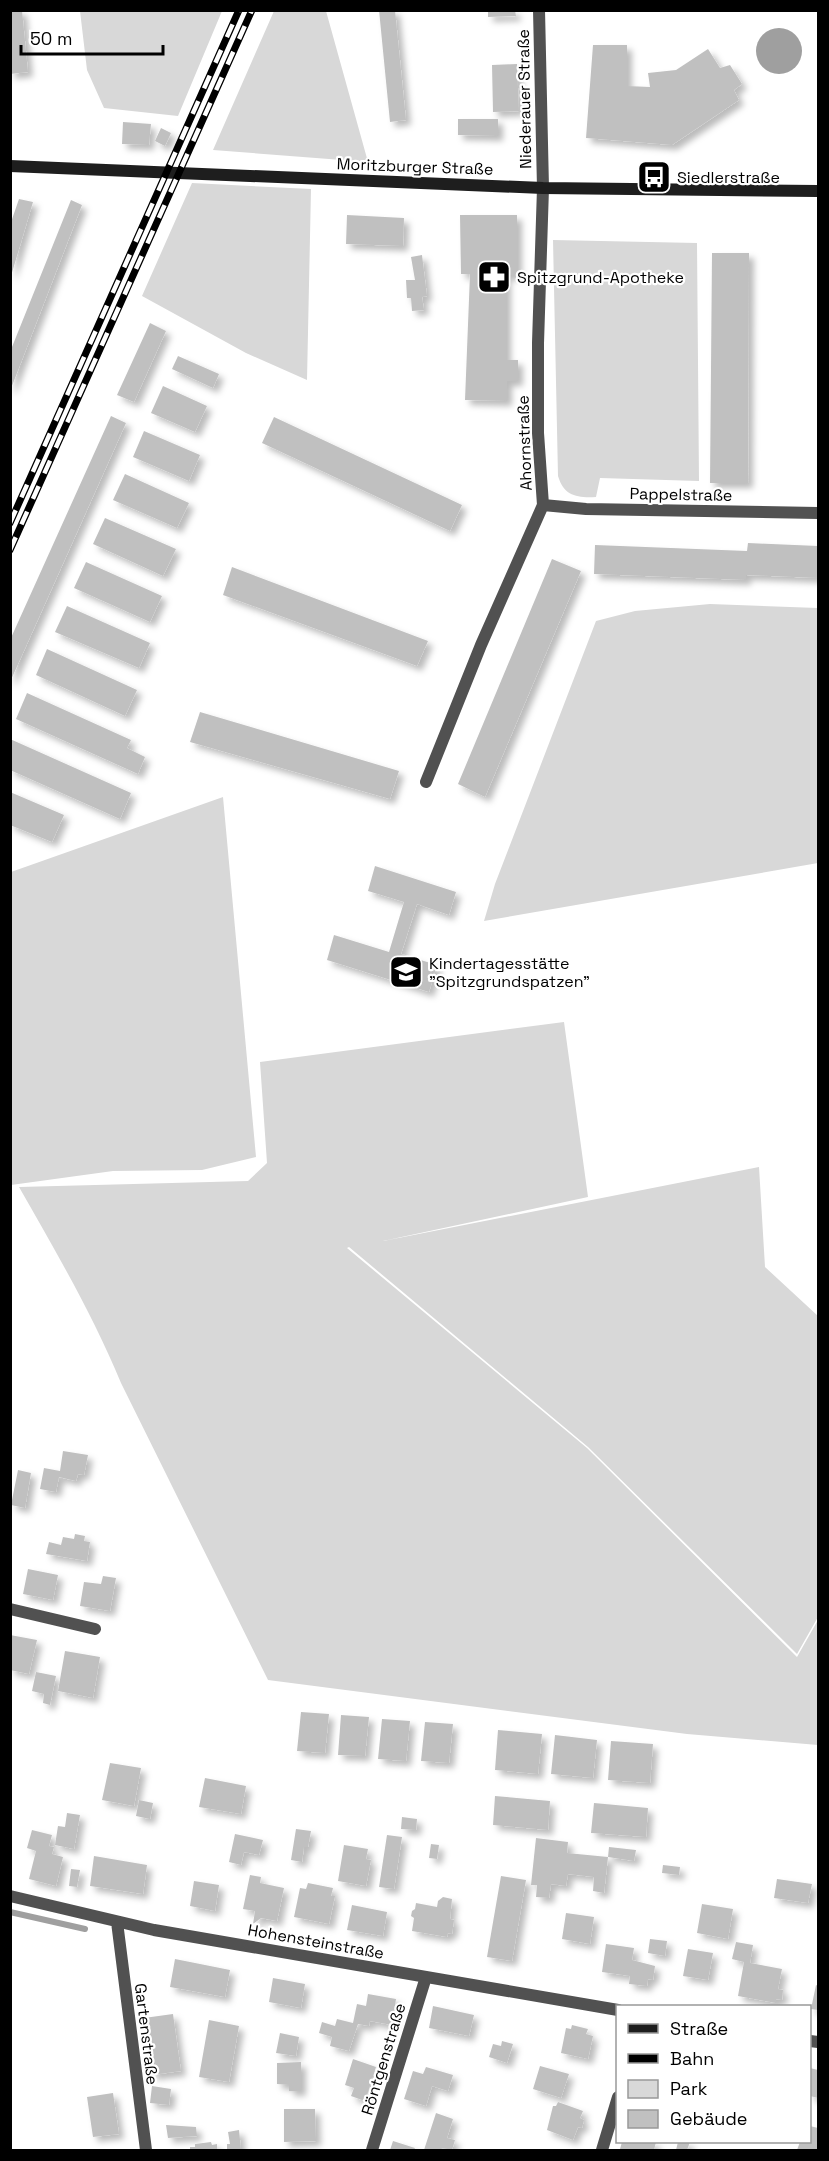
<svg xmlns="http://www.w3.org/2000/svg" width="829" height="2161" font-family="'Space Grotesk',sans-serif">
	<defs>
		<filter id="shadow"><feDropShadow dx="5" dy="5" stdDeviation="3" flood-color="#0004"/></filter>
	</defs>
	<rect width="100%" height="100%" fill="#fff"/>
	<path fill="#d8d8d8" d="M80 11H222L178 116 104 108 87 70Z
		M274 11H326L368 162 213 150Z
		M192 183 311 189 307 380 246 353 142 296Z
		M553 240 697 243 699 481 600 478 596 497C577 498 564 496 558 476Z
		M710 604 818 608V863L484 921 495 884 596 621 635 611Z
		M223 797 256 1157 202 1170 113 1171 11 1185V872Z
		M564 1022 588 1197 383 1241 759 1167 765 1267 818 1316V1617L797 1654 588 1447 349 1247 347 1248 587 1448 797 1657 818 1620V1745L687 1734 268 1680 121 1383C93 1315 56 1252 19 1187L248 1181 267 1163 260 1062Z"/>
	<path fill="#9f9f9f" d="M756 51a23 23 0 1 1 46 0a23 23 0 1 1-46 0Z"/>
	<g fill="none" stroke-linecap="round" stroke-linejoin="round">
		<path stroke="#9f9f9f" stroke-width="6" d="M10 1912 85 1929"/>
	</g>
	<path fill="#c0c0c0" filter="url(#shadow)" d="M10 10H22L28 72 10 74Z
		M379 10H395L406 120 390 122Z
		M488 10H515L516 16 488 17Z
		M593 45H627V86L650 87 648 73 676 70 708 49 720 68 730 65 742 84 734 90 739 100 672 145 586 138Z
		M517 64 519 111 493 112 492 65Z
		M458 119H498V136L458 135Z
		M123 122 151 124 149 145 122 144Z
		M161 128 171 133 165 146 155 141Z
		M19 199 33 202 11 276 10 225Z
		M71 200 82 205 10 391V352Z
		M347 215 404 218 403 246 346 244Z
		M460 215H517V275H506V360H518V381H507V401L465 400 470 274H461Z
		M712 253H749L748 483H710Z
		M422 255 427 296 422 297 424 310 412 311 411 298H407L406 280H415L411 257Z
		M150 323 166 331 134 402 117 395Z
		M178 356 219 374 213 388 172 369Z
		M163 386 207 406 195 432 151 413Z
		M111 416 126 423 10 682V640Z
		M274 417 462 505 450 531 262 443Z
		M144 431 200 455 189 481 133 457Z
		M125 474 189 503 177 528 113 500Z
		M105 518 176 549 163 576 93 544Z
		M748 543 818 546V578L746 575V580L594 574 595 545 747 551Z
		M552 559 581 571 485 797 458 784Z
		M86 562 162 596 150 622 74 588Z
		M232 567 428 641 417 666 223 595Z
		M67 606 150 643 139 668 55 632Z
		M47 649 137 690 125 716 36 675Z
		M27 693 131 740 127 748 145 757 138 774 16 719Z
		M200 712 399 771 390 799 190 742Z
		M10 739 131 793 120 819 10 770Z
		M10 792 64 815 52 842 10 825Z
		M375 866 456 892 449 915 417 904 401 954 437 965 429 992 327 960 334 935 389 952 404 902 368 891Z
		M63 1451 88 1455 84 1475 78 1474 76 1481 59 1477 56 1492 40 1489 44 1468 60 1471Z
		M18 1470 31 1473 25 1508 11 1505Z
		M75 1534 85 1536 84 1541 90 1542 87 1561 46 1554 49 1542 61 1545 63 1537 74 1539Z
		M28 1569 58 1575 53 1600 23 1594Z
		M103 1576 116 1578 110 1611 80 1606 84 1582 101 1584Z
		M10 1635 37 1640 29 1674 10 1670Z
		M65 1651 100 1657 93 1698 58 1691Z
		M36 1672 56 1676 50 1705 43 1703 44 1694 32 1691Z
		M301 1712 329 1714 325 1753 297 1751Z
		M341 1715 369 1717 365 1756 338 1755Z
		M382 1719 410 1721 406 1761 378 1759Z
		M425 1722 453 1724 449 1763 421 1761Z
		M498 1730 542 1734 538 1774 495 1770Z
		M555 1735 597 1740 593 1778 551 1774Z
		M611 1741 653 1744 650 1783 608 1780Z
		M110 1763 141 1768 134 1806 102 1800Z
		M205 1778 246 1786 241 1814 199 1807Z
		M495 1796 550 1801 548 1830 493 1825Z
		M139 1800 153 1803 150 1819 136 1816Z
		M594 1803 648 1808 646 1837 591 1833Z
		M67 1813 80 1815 74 1849 55 1845 58 1826 65 1827Z
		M402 1817 417 1819 416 1830 401 1829Z
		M296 1829 311 1831 308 1847H304L302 1862 291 1860Z
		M32 1830 52 1835 49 1846 54 1847 52 1854 63 1857 56 1886 29 1879 36 1851 27 1848Z
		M235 1834 263 1840 259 1855 244 1852 241 1865 229 1862Z
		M387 1835 402 1837 394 1889 379 1887Z
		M536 1838 568 1842 567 1853 608 1857 609 1847 636 1850 634 1861 608 1857 604 1893 593 1891 594 1877 568 1874 566 1886 551 1884 549 1898 536 1897 537 1885H531Z
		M431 1844 439 1845 437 1859 429 1858Z
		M344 1845 368 1849 366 1859 371 1860 366 1886 338 1881Z
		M94 1856 147 1865 143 1894 90 1886Z
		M663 1865 680 1867 679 1875 662 1873Z
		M71 1869 80 1870 77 1887 69 1886Z
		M250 1875 261 1877 260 1883 284 1888 277 1921 261 1918 253 1924 255 1911 243 1909Z
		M501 1876 526 1880 512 1961 487 1957Z
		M777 1879 812 1884 808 1903 774 1898Z
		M194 1881 219 1885 215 1911 190 1906Z
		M308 1883 333 1888 331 1896H335L329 1924 294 1917 300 1888 306 1889Z
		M443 1897 452 1899 450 1919 454 1920 452 1934 448 1933 447 1937 412 1931 414 1918 411 1916 412 1911 415 1909 416 1903 437 1907 438 1901Z
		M702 1904 733 1909 728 1939 697 1933Z
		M352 1905 387 1912 383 1936 347 1930Z
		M566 1913 594 1917 590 1944 562 1939Z
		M650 1939 667 1941 665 1956 648 1953Z
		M736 1942 753 1945 750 1963 782 1969 778 1989 783 1990 782 2000 776 1999V2003L738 1996 744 1962 732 1959Z
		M606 1944 634 1948 632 1960 655 1966 653 1980 648 1979 647 1986 629 1984 630 1976 602 1972Z
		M688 1949 713 1953 708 1980 683 1976Z
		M175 1959 230 1970 225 1997 170 1987Z
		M273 1978 305 1984 301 2008 269 2002Z
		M816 1985 818 1986V2010L811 2009Z
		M368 1994 396 1999 392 2025 370 2021 369 2026 358 2024 349 2051 330 2046 332 2037 319 2033 322 2022 335 2026 337 2019 353 2023 357 2004 366 2006Z
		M433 2006 474 2015 469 2036 429 2028Z
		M173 2014 181 2071 152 2075 144 2018Z
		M209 2020 239 2026 229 2082 199 2077Z
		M572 2025 588 2029 586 2034 593 2036 588 2059 561 2053 566 2028 571 2029Z
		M280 2033 299 2037 296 2056 276 2053Z
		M502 2041 513 2044 507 2063 489 2057 493 2044 501 2046Z
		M353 2059 376 2067 365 2101 351 2096 354 2088 345 2085Z
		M301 2062V2091H289V2085L277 2084V2063Z
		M540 2066 569 2074 561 2098 533 2089Z
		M426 2067 453 2075 448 2091 432 2086 426 2106 404 2099 413 2071 423 2074Z
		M810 2068 818 2070V2098L810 2096Z
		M152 2086 171 2089 169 2105 150 2103Z
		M113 2093 119 2134 93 2137 87 2097Z
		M558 2102 583 2111 580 2118 584 2120 582 2128 578 2127 573 2140 547 2130 553 2106H556Z
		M284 2109H315L316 2141 284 2142Z
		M436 2113 453 2119 447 2138 455 2140 452 2150 442 2148 441 2150H424Z
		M166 2125 196 2127 197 2136 168 2138Z
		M810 2126 818 2128V2150H797L800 2142H810Z
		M239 2130 241 2150H227V2144H230L228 2132Z
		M393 2141 415 2148 414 2150H390Z
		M211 2142 212 2145 217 2144V2150H190V2147H195V2144Z
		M622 2142H656L654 2150H624L620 2149Z
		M678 2142H690L687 2150H676Z"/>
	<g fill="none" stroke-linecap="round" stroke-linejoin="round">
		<path stroke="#515151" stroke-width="12" d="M543 505 586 509 818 513
			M426 782 481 645 543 505 538 433V343L543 188 539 10
			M10 1609 95 1629
			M10 1896 154 1930 618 2010
			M117 1922 146 2150
			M810 2041 818 2042
			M372 2150 426 1977
			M602 2150 618 2097"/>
		<path stroke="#1e1e1e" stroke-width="12" d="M10 166 543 188 818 191"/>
		<defs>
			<path id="rail" d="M10 523 239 10
				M10 550 252 10"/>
		</defs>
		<use href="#rail" stroke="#000" stroke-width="7"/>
		<use href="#rail" stroke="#fff" stroke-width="4.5" stroke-dasharray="14" stroke-linecap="butt"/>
	</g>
	<defs>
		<symbol id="bus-square" viewBox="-11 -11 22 22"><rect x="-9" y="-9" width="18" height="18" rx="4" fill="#000" stroke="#fff"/><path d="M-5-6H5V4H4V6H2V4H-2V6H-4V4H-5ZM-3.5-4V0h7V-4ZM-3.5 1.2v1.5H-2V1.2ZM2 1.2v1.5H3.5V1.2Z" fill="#fff"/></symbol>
		<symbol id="pharmacy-square" viewBox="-11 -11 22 22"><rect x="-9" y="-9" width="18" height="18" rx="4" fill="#000" stroke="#fff"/><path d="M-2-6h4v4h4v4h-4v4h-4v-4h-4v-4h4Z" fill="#fff"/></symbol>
		<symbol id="school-square" viewBox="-11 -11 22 22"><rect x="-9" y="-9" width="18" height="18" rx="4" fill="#000" stroke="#fff"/><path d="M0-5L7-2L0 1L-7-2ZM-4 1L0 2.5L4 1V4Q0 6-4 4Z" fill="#fff"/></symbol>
	</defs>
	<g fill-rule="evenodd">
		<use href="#bus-square" x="635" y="158" width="38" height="38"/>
		<use href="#pharmacy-square" x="475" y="258" width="38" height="38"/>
		<use href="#school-square" x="387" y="953" width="38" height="38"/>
	</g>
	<g text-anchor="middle" stroke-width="4.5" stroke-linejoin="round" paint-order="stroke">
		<g font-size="16" fill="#000" stroke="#fff">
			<text transform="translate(524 99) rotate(-91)" y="6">Niederauer Straße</text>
			<text transform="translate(415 166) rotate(2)" y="6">Moritzburger Straße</text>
			<text transform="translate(524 443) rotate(-92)" y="6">Ahornstraße</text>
			<text transform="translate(681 494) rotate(1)" y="6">Pappelstraße</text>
			<text transform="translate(316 1941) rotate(10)" y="6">Hohensteinstraße</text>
			<text transform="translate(147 2034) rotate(83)" y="6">Gartenstraße</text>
			<text transform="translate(383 2059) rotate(-73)" y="6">Röntgenstraße</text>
		</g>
		<g font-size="16" fill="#000" stroke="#fff" text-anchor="start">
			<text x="677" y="183">Siedlerstraße</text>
			<text x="517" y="283">Spitzgrund-Apotheke</text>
			<text x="429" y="969">Kindertagesstätte<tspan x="429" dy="18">"Spitzgrundspatzen"</tspan></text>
		</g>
	</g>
	<rect width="829" height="2161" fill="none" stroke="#000000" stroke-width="24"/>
	<rect x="616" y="2005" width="195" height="138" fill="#ffffff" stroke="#999999" stroke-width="1.5"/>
	<rect x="628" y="2024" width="30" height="9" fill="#1e1e1e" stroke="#999999" stroke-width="1.5"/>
	<text x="670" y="2035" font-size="18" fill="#000000">Straße</text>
	<rect x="628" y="2054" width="30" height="9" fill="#000000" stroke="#999999" stroke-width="1.5"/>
	<text x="670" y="2065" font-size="18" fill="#000000">Bahn</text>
	<rect x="628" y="2080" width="30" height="18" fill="#d8d8d8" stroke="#999999" stroke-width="1.5"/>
	<text x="670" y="2095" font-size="18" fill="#000000">Park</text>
	<rect x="628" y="2110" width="30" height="18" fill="#c0c0c0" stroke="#999999" stroke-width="1.5"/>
	<text x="670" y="2125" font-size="18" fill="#000000">Gebäude</text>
	<path d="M21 45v9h142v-9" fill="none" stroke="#000000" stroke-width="3"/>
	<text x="30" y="45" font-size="18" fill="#000000" stroke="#ffffff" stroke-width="4.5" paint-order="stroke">50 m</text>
</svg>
